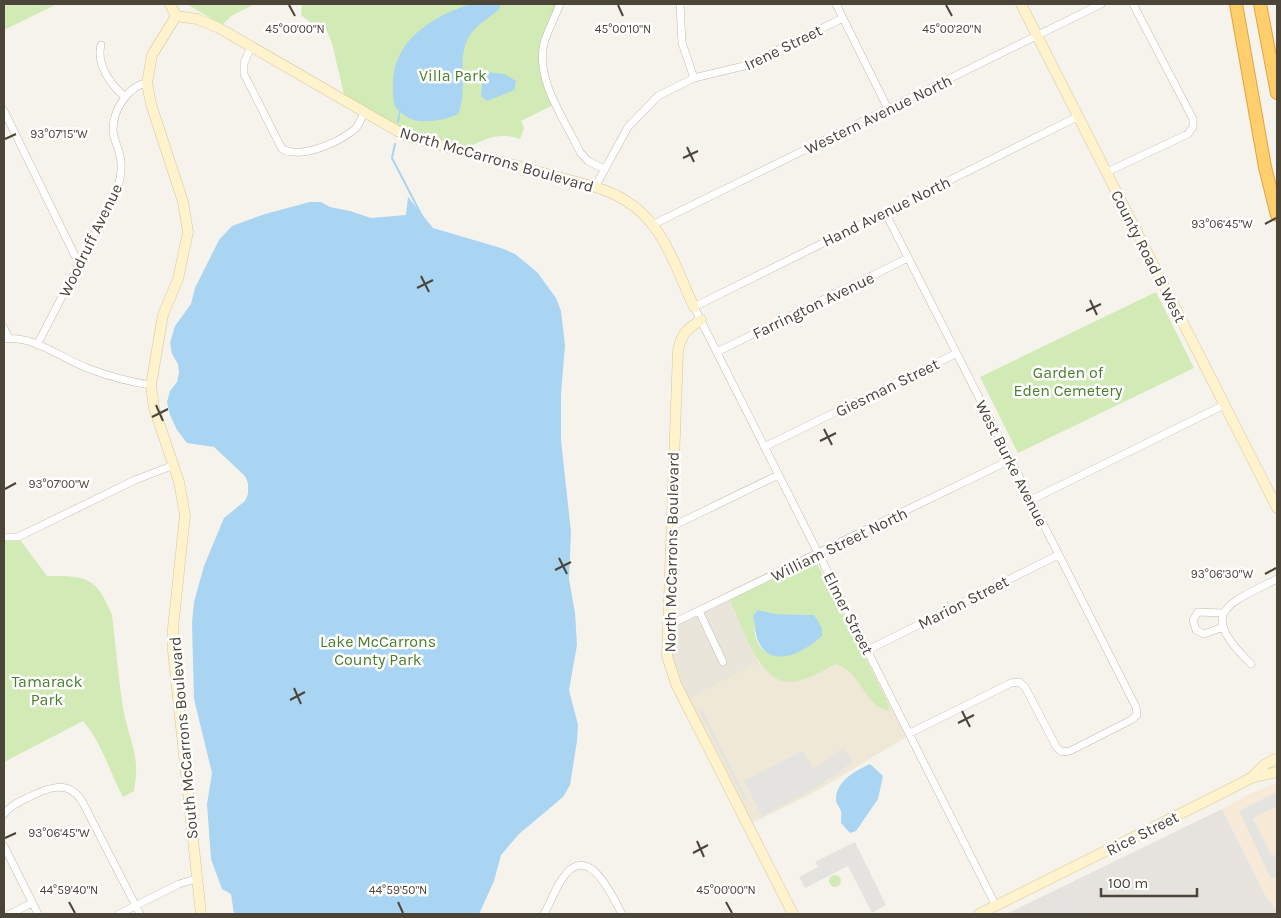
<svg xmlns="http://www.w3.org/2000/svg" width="1281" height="918" font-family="Karla,sans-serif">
	<rect width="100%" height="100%" fill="#f6f3ec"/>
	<path fill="#eae5da" d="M730 600 759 663 687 700 671 653 673 627Z"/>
	<path fill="#f7ead8" d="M1277 783V911L1265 896 1222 809 1251 793Z"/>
	<path fill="#e6e2dd" d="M1222 809 1265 895 1277 911V914H1006Z"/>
	<path fill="#efe8d6" d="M858 641 906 737 817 791 752 823 687 700 759 663 772 671 792 672Z"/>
	<path fill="#d2eab5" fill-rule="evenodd" d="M4 4H57L4 30Z
		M187 4H255L231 16 222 25Z
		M302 4H560L542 59 557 103 521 121 524 128 520 139C497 131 481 141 461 151L421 141 346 103 332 43 325 27 311 23 301 15Z
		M1156 292 1194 368 1018 453 980 377Z
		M4 537H18L47 576C88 576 96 577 112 615 116 646 118 677 123 708 129 742 141 753 134 791L123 797C109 771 102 743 83 721L4 762Z
		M809 561 818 565 887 701 890 711C863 707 862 670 835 664 822 671 809 680 792 682 759 685 742 625 730 600ZM758 610 776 614 814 615 822 636C791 667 741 662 758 610Z
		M829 881a6 6 0 1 1 12 0a6 6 0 1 1-12 0Z"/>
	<path fill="#e5e3e0" d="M702 710 747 799 744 800 699 711Z
		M844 748 853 762 814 789 762 816 744 781 803 751 813 768Z
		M1277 792V806L1253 818 1272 856 1277 854V879L1276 877 1271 879 1239 811Z
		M855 842 886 905 872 913 848 866 805 888 799 877 818 867 815 862Z
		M1071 889 1083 914H1044L1042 910 1046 907 1044 902Z"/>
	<path fill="#a9d4f2" d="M470 4H501L499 9C490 18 477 24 470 35 455 57 469 90 458 114 447 120 423 124 411 119 405 117 400 111 395 107 383 49 421 21 470 4Z
		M486 72 504 74 516 81 514 90 487 101 481 96 483 74Z
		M408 197 433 228 501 248 515 254 537 272 556 298 561 311 565 345 561 394V440L571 532 569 579 575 613 577 645 569 690 578 725 577 741 570 785 563 797 519 834 501 855 494 881 479 914H234L231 894 222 889 211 859 207 804 212 773 194 699 192 623 194 602 204 566 224 518 245 501 248 494V483L245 476 214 447 187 443 177 430 170 415 167 402 170 391 177 382 179 372 178 364 172 354 170 343 175 326 191 304 195 288 219 240 232 226 265 214 310 202H321L330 207 350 211 371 218 406 215Z
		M758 610 776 614 814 615 822 628V636C806 651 773 670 759 643 754 634 756 624 753 616Z
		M870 764 883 776 878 799 856 831 850 833 841 823C841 819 842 814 841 811 840 807 836 804 836 800 835 782 856 770 870 764Z"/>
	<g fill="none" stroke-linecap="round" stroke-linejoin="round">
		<path stroke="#a9d4f2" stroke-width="2" d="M398 122 400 111
			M395 144 392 158 423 218"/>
		<defs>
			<path id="street" d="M560 4C555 17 548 30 544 43 535 80 565 120 580 152L588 161 604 169
				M680 4 682 43 694 78
				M836 4 888 109
				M101 45C96 65 111 85 125 97
				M251 47 244 63V74L282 149C302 159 337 143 354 130 359 126 361 118 364 113
				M4 111 79 264
				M1107 172 1188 134 1193 127V119L1133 4
				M595 187 628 127 658 96 694 78 748 65 843 18
				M885 212 1136 707 1137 715 1131 720 1070 751 1062 752 1057 748 1025 687 1019 682 1011 683 910 733
				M654 224 1101 4
				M4 328 9 338
				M4 339C33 335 61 358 87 368 108 376 129 382 151 385
				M37 345 117 190C121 178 123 165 119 152 117 144 113 138 113 130 113 110 128 86 147 83
				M717 352 908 258
				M764 447 955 354
				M1031 500 1224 405
				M671 527 778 475
				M4 537H18L135 480 174 465
				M699 611 723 662
				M1222 613 1198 612 1193 620 1196 630 1204 634 1223 627
				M667 626 1010 460
				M868 650 1058 555
				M1251 664C1198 612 1225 605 1277 579
				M4 814C10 806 18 802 27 798 47 788 69 778 83 803L140 914
				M4 846 38 914
				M996 906 694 307 1079 116
				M10 914 32 903
				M119 914 179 884 196 879
				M544 914C550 903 555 890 562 879 588 840 611 894 622 914"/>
			<path id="secondary" d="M170 4 176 16
				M1021 4 1277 508
				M176 16 152 55 147 83 151 104 183 202 188 232 178 279 163 315 151 385 154 408 179 482 185 515 173 628V651L201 914
				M176 16 197 19 219 28 406 136 595 187C659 206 669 253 694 307
				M701 320C687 329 681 334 678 351L667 656 676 684 793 914
				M1251 778 1277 772
				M979 914 1222 793 1251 778 1264 765 1277 758"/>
			<path id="highway" d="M1236 4 1265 167 1277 215
				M1260 4 1277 93"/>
		</defs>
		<use href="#street" stroke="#c2bbae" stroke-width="8"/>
		<use href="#secondary" stroke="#d6c79b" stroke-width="11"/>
		<use href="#highway" stroke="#e0a43c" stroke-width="14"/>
		<use href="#street" stroke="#fff" stroke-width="7"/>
		<use href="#secondary" stroke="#fff3cd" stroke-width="10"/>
		<use href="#highway" stroke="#ffcf6e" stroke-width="12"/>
	</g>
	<path fill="none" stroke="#4b4439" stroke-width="2" d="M289 5 295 16M618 5 623 16M946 5 952 16M5 139 16 134M687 147 694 162M683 158 698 151M1265 224 1276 218M421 276 429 292M417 288 433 280M1090 300 1097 315M1086 311 1101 304M156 405 163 421M152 417 168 409M824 429 832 445M820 441 836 433M5 489 16 483M559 558 567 574M555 570 571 562M1265 574 1276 568M294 688 301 704M290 700 305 692M962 711 970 727M958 723 974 715M5 838 16 833M697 841 704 857M693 853 708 845M69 902 75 913M398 902 403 913M726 902 732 913"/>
	<g text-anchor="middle" stroke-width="5" stroke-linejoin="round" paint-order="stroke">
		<g font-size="16" fill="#4b4439" stroke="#fff">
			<text transform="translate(783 47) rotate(-26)" y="6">Irene Street</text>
			<text transform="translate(878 114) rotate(-26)" y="6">Western Avenue North</text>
			<text transform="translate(497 159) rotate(16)" y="6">North McCarrons Boulevard</text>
			<text transform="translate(886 211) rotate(-26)" y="6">Hand Avenue North</text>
			<text transform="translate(90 240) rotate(-64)" y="6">Woodruff Avenue</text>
			<text transform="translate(1149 256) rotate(63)" y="6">County Road B West</text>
			<text transform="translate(813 305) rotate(-26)" y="6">Farrington Avenue</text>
			<text transform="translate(887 387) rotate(-26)" y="6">Giesman Street</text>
			<text transform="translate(1012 463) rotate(63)" y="6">West Burke Avenue</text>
			<text transform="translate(839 544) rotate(-26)" y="6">William Street North</text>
			<text transform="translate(671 552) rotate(-89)" y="6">North McCarrons Boulevard</text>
			<text transform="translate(963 602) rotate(-27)" y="6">Marion Street</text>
			<text transform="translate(849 613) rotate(63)" y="6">Elmer Street</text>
			<text transform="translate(183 738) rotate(-95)" y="6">South McCarrons Boulevard</text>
			<text transform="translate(1142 833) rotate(-27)" y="6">Rice Street</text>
		</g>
		<g font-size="16" fill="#4a7f2a" stroke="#fff">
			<text x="453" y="81">Villa Park</text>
			<text x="1068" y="378">Garden of<tspan x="1068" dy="18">Eden Cemetery</tspan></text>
			<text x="378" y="647">Lake McCarrons<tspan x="378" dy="18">County Park</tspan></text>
			<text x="47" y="687">Tamarack<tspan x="47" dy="18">Park</tspan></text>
		</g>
	</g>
	<g font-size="12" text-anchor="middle" fill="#4b4439" stroke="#fff" stroke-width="5" stroke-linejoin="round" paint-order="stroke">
		<text x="295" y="33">45°00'00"N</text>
		<text x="623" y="33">45°00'10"N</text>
		<text x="952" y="33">45°00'20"N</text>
		<text x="59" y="138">93°07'15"W</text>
		<text x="1222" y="228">93°06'45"W</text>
		<text x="59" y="488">93°07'00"W</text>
		<text x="1222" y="578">93°06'30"W</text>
		<text x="59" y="837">93°06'45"W</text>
		<text x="69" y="894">44°59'40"N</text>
		<text x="398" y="894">44°59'50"N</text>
		<text x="726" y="894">45°00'00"N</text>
	</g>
	<rect width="1281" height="918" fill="none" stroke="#4b4439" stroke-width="10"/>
	<path d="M1101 888v8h96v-8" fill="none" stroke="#4b4439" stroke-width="2.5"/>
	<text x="1108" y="888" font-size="15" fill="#4b4439" stroke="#ffffff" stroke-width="4" paint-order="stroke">100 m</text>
</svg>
